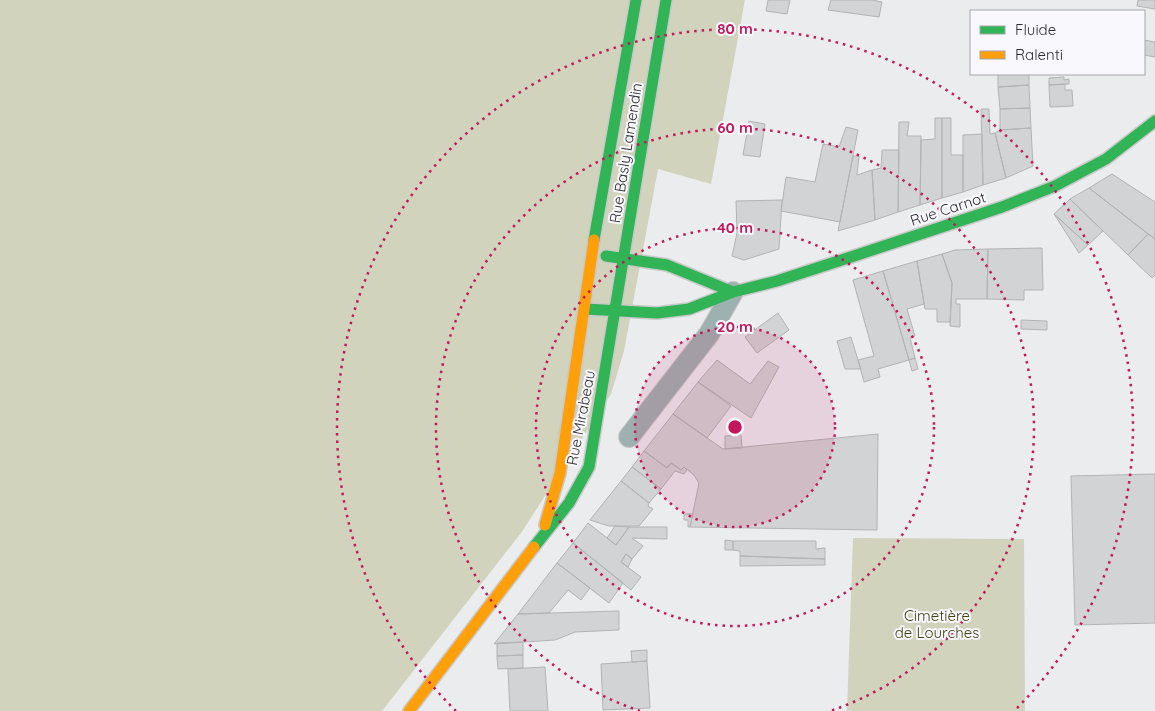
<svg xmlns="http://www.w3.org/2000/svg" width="1155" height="711" font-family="Quicksand,sans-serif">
	<rect width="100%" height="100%" fill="#ebecee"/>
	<path fill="#d1d3bd" d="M0 0H745L711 184 658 169 624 351 611 394 521 533 382 711H0Z
		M853 538 1024 539 1025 711H847Z"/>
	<path fill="#d2d3d4" stroke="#b3b3b5" d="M768 0H790L787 14 766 11Z
		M831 0H872L882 2 879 17 828 10Z
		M1138 0H1155V9L1137 6Z
		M1144 40 1155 42V57L1144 55Z
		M998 74H1029V85L998 87Z
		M1064 77V80L1069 79V84L1049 85V78Z
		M1065 84V90H1072L1073 106 1050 107 1049 85Z
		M1029 85 1030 108 1000 109 998 87Z
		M1030 108 1031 128 1000 130V109Z
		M981 109H989L990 134 995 133 1006 178 983 185Z
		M935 118H942V198L920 205 921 140 935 139Z
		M942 118H951V155H963V192L942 198Z
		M749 121 765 124 760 157 743 155Z
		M899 122H909L907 136H921V140L920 205 898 212Z
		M846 127 858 130 840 222 781 211 786 177 815 182 823 144 839 147Z
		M1031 128 1033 166 1006 178 995 133 1000 130Z
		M982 134 983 185 963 192V135Z
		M882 150H899L898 212 875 220 872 170 881 168Z
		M853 156H859L857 175 872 170 875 220 838 231Z
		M1112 174 1155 202V239L1089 188Z
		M1089 188 1148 234 1128 255 1070 199Z
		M1070 199 1103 231 1088 245 1054 214Z
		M782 200 779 249 744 260 732 256 737 233 736 201Z
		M1054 214 1088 245 1079 253Z
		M1148 234 1155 239V275L1152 278 1128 255Z
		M1042 248 1043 290H1024V300L987 299 988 249Z
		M988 249 987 299H956V304H960V327L950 326 952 283 942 254 955 250Z
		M942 254 952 283 950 322H937V309H925L917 261Z
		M917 261 924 304 907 309 915 336 910 338 915 358 909 360 883 271Z
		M883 271 909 360 878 369 880 377 864 382 858 360 874 356 853 280Z
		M778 313 789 330 757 353 745 337Z
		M1021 320 1047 321V330L1021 329Z
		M851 337 858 360 861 369H845L837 341Z
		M915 358 918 369 912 371 909 360Z
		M717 360 750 384 768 361 779 367 751 418 698 382Z
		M698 382 731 406 707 438 673 414Z
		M673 414 723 449 878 434 877 530 690 527 699 483 694 475 684 467 681 470 671 463 667 468 644 451Z
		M741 435 742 448 725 449V436Z
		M644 451 667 468 671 463 681 470 684 467 687 470 684 474 675 471 661 489 632 467Z
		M632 467 661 489 649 503 621 481Z
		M1155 474V623L1075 625 1071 476Z
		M621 481 649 503 648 506 653 509 639 526H609L590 520Z
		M684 514H693L690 527H688V520H684Z
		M588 523 616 545 629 527H667V539L632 538 643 546 632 559 626 554 621 562 641 577 631 590 573 543Z
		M615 526 629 527 616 545 607 538Z
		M725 540 733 541V550H725Z
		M733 541H816V549L825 548V559L740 556V551L733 550Z
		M573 543 623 583 609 603 557 563Z
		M626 554 632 559 628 567 621 562Z
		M740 556 825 559V565L740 566Z
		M557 563 590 588 581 600 568 590 549 613 518 614Z
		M619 611V630L575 632 555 640 494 644 518 614Z
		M523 642V655L497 656V643Z
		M647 650V661L632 662 631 651Z
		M523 655V668L498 669 497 656Z
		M647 661 650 708 603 710 601 664Z
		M545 667 548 711H510L508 669Z"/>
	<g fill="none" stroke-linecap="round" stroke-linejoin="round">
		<defs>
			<path id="lane" d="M629 437 709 334 733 292"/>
			<path id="fast" d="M594 240 636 0
				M606 256 667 265 733 292
				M585 309 657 313 689 309 733 292 777 281 860 254 1002 207 1055 186 1106 159 1155 121
				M534 547 569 503 589 467 666 0"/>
			<path id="slow" d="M545 525 560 473 594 240
				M409 711 534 547"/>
		</defs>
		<use href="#lane" stroke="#c9c9ca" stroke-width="22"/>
		<use href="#fast" stroke="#c9c9ca" stroke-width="14"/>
		<use href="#slow" stroke="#c9c9ca" stroke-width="14"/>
		<use href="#lane" stroke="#9fb0b0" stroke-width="20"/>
		<use href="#fast" stroke="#30b455" stroke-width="11"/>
		<use href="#slow" stroke="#ff9f0a" stroke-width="11"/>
	</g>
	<circle cx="735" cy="427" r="100" fill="#c2185b" fill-opacity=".12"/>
	<g fill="none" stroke="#c2185b" stroke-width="2.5" stroke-dasharray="2.5 5">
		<circle cx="735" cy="427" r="100"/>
		<circle cx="735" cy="427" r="199"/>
		<path d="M640 711A299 299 0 1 1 830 711"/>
		<path d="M456 711A398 398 0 1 1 1014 711"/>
	</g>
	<g text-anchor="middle" stroke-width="4" stroke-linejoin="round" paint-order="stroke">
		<g font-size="15" fill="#2b2b2c" stroke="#f8f8fd">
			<text transform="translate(626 153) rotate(-81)" y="5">Rue Basly Lamendin</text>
			<text transform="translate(948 209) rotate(-18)" y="5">Rue Carnot</text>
			<text transform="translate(581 418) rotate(-79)" y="5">Rue Mirabeau</text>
		</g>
		<g font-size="15" fill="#3e400d" stroke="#f8f8fd">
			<text x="937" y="621">Cimetière<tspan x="937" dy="17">de Lourches</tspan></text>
		</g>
	</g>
	<circle cx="735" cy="427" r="8" fill="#c2185b" stroke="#f8f8fd" stroke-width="2.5"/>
	<g font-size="15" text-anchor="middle" font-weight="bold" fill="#c2185b" stroke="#f8f8fd" stroke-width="4" stroke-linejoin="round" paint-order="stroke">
		<text x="735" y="34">80 m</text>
		<text x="735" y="133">60 m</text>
		<text x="735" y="233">40 m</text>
		<text x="735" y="332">20 m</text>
	</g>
	<rect x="970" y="10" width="175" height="65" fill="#f8f8fd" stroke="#a6a6a9"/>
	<rect x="980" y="26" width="25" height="8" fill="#30b455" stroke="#a6a6a9"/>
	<text x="1015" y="35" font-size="15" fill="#2b2b2c">Fluide</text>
	<rect x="980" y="51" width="25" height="8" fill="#ff9f0a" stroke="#a6a6a9"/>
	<text x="1015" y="60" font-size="15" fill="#2b2b2c">Ralenti</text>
</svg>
